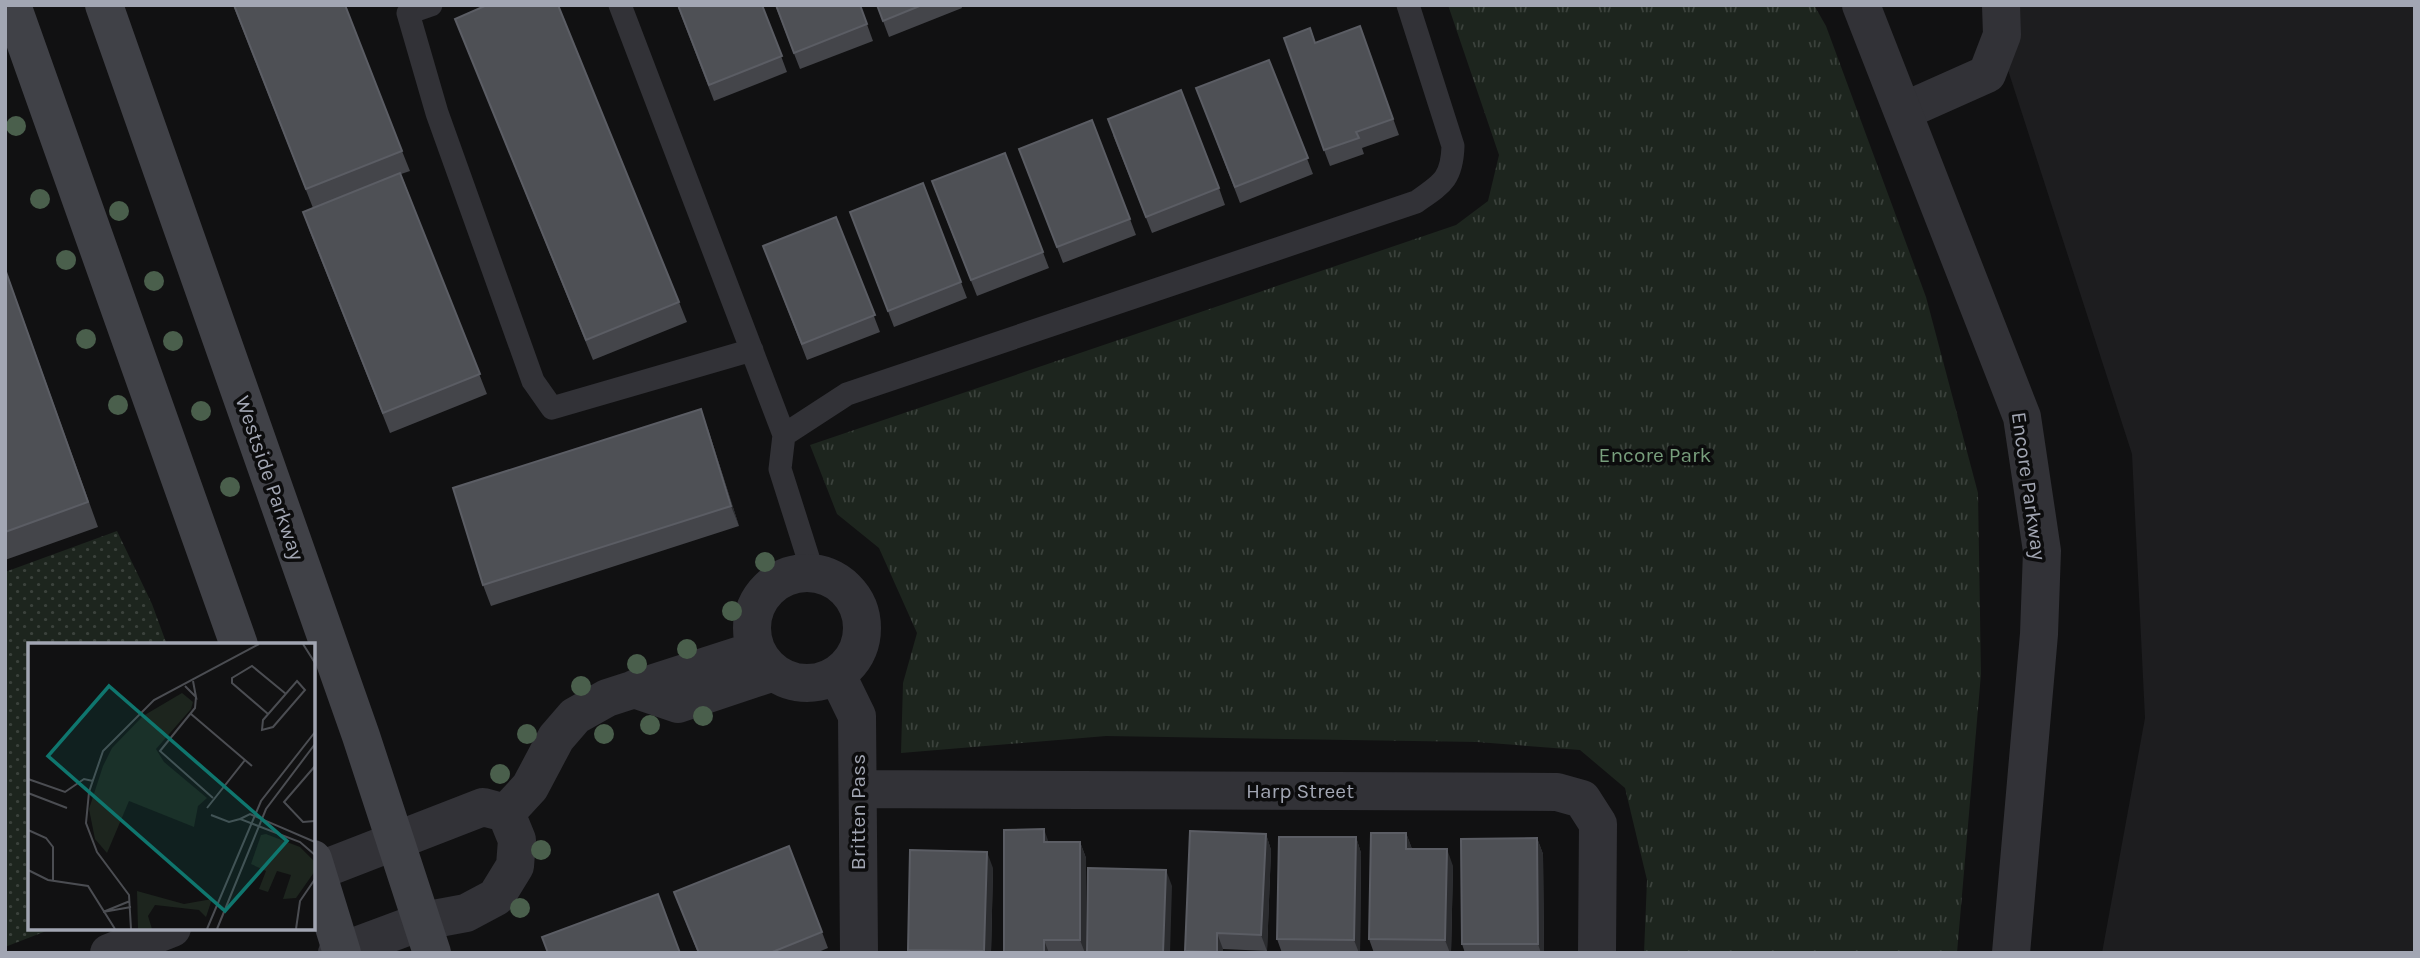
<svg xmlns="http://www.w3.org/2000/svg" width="2420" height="958" font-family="Karla,sans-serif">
	<defs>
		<pattern id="grass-dots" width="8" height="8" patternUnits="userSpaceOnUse" patternTransform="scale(1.75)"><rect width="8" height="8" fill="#1d251e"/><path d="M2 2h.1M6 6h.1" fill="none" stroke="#3b423c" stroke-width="1.8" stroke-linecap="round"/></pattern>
		<pattern id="park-tufts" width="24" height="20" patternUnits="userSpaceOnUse" patternTransform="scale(1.75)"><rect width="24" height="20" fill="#1d251e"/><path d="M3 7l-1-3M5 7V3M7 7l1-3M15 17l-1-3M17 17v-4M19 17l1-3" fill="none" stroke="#3b423c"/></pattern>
	</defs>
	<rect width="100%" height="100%" fill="#111112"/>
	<path fill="#1d1d1f" d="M1987 5H2415V953H2102L2145 718 2132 454Z"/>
	<path fill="url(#grass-dots)" d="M117 531 152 604 167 645H30V928H54L5 947V572Z"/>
	<path fill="url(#park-tufts)" d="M1448 5H1814L1826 26 1926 297 1978 493 1981 674 1957 953H1644L1647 880 1625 788 1580 750 1477 742 1106 736 901 753 903 683 917 633 879 548 837 514 810 445 1456 225 1488 201 1499 155Z"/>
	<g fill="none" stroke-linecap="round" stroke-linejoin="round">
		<path stroke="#323237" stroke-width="23" d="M431 5 408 13 437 113 533 381 552 408 752 350
			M620 5 784 435 780 469 813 573
			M784 435 847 394 1416 202C1442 184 1452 179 1453 146L1408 5"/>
		<path stroke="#323237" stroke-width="38" d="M1904 111 1987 74 2002 35 2001 5
			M752 628a55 55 0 1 1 110 0a55 55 0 1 1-110 0Z
			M837 675 857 716 859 953
			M634 689 678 704 774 672
			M858 789 1557 792 1582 799 1598 824 1597 953
			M506 813 530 787 556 738 575 716 607 698 756 650
			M313 873 483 807 506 813 517 840 515 866 496 897 466 913 423 921 337 953
			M109 953 172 928"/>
		<path stroke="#323237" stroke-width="38" d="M1861 5 2022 417 2042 551 2039 634 2011 953"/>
		<path stroke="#404147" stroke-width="38" d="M12 5 239 645
			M104 5 361 736 432 953
			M313 859 342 953"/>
	</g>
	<g fill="#4a5f4c">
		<circle cx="16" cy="126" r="10"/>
		<circle cx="40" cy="199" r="10"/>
		<circle cx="119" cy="211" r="10"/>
		<circle cx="66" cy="260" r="10"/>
		<circle cx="154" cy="281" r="10"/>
		<circle cx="86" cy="339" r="10"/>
		<circle cx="173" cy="341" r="10"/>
		<circle cx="118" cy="405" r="10"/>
		<circle cx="201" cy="411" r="10"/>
		<circle cx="230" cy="487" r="10"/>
		<circle cx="765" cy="562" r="10"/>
		<circle cx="732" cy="611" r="10"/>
		<circle cx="687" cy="649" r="10"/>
		<circle cx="637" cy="664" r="10"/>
		<circle cx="581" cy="686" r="10"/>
		<circle cx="703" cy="716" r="10"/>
		<circle cx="650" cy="725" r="10"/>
		<circle cx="527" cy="734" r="10"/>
		<circle cx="604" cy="734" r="10"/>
		<circle cx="500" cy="774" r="10"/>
		<circle cx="541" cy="850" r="10"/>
		<circle cx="520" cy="908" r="10"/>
	</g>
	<path fill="#44454a" d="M233 5 402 151 410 171 401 174 487 394 390 433 310 232 303 212 313 208Z
		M677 5H762L787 72 714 101Z
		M775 5H860L873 41 800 69Z
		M877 5H961L962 8 889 37Z
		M455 19 679 302 687 322 593 360Z
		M1360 26 1399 135 1362 148 1364 154 1330 166 1324 150 1315 43Z
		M1269 60 1313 174 1240 203 1196 88Z
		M1113 135 1219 188 1225 205 1152 233Z
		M1019 149 1130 219 1136 235 1063 263Z
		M1005 153 1049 268 977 296 938 198Z
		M923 183 967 298 894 327 850 212Z
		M836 217 880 332 807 360 763 246Z
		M5 268 98 527 5 560Z
		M708 429 739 526 491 606 483 585Z
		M1406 833 1412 849 1453 866 1451 953H1374L1369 939Z
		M1266 834 1271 850 1267 951 1223 949V953H1185V951Z
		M1356 837 1361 853 1360 953H1282L1277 939Z
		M1537 838 1543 854 1544 953H1465L1462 944Z
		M1048 842H1080L1086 858V953H1004Z
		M993 868 991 953H909L908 950Z
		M674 892 822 932 828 948 816 953H698Z"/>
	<path fill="#2b2c2f" d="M701 409 708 429 739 526 731 506Z
		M1044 829 1050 846 1044 842Z
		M1406 833 1412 849H1406Z
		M1266 834 1271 850 1267 951 1261 935Z
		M1356 837 1361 853 1360 953H1359L1354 940Z
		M1537 838 1543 854 1544 953H1541L1538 944Z
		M1080 842 1086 858V953H1085L1080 940Z
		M1447 849 1453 866 1451 953H1450L1445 940Z
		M987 852 993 868 991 953H985L984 951Z
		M1166 870 1172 886 1170 953H1163Z
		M1217 933 1223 949V953H1217Z
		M1044 940 1049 953H1044Z"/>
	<path fill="#4e5055" stroke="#5b5d64" stroke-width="2" d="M234 5H345L402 151 306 189Z
		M487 5H558L679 302 586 340 455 19Z
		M678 5H762L782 56 709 85Z
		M776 5H860L867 24 794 53Z
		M877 5H922L883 21Z
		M1360 26 1393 119 1356 132 1359 138 1324 150 1284 38 1310 28 1315 43Z
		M1269 60 1308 158 1235 187 1196 88Z
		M1181 90 1219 188 1146 217 1108 119Z
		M1092 120 1130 219 1057 247 1019 149Z
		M1005 153 1043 252 971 280 932 181Z
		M400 173 480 374 383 413 303 212Z
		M923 183 961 282 888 311 850 212Z
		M836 217 875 315 802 344 763 246Z
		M5 269 88 502 5 532Z
		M701 409 731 506 483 585 453 488Z
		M1044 829V842H1080V940H1044V953H1004V830Z
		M1190 831 1266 834 1261 935 1217 933V952L1185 951Z
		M1371 833H1406V849H1447L1445 940 1369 939Z
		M1279 837H1356L1354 940 1277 939Z
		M1537 838 1538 944H1462L1461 839Z
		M789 846 822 932 770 953H699L674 892Z
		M910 850 987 852 984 951 908 950Z
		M1088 868 1166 870 1163 953H1087Z
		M658 894 680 953H548L542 937Z"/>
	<g text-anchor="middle" stroke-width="7" stroke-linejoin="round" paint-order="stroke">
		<g font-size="21" fill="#789e7c" stroke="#0c0c0d">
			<text x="1655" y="462">Encore Park</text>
		</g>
		<g font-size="21" fill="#a2a6b3" stroke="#0c0c0d">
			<text transform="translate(270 478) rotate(71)" y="7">Westside Parkway</text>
			<text transform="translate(2029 486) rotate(82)" y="7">Encore Parkway</text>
			<text x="1300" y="798">Harp Street</text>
			<text transform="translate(858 812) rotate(-90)" y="7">Britten Pass</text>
		</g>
	</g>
	<g transform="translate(28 643)">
		<rect width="287" height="287" fill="#111112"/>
		<path d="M238 191 272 204 287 219V228L268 255 255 256 263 232 249 228 240 249 231 246 238 228 223 221 233 192Z" fill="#1d251e"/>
		<path d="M109 248 156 261 184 256 178 274 171 267 127 262 120 273 124 286H110Z" fill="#1d251e"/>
		<path d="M154 50 165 59 163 66 128 106 136 119 179 155 170 163 166 184 101 158 79 210 67 196 61 166 75 123 84 105 115 73Z" fill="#1d251e"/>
		<path fill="none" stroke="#4b4d52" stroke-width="2" d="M275 1 287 20M269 38 277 47 245 84 234 87 235 77ZM157 43 168 54 165 38M168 54 167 65 132 108 185 155M163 71 224 123M240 71 204 40V35L224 23 258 51M287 123 256 159 275 179 287 178M0 136 37 149 56 136 65 138M0 150 39 165M179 165 217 117M183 172 201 179 212 176M0 187 18 195 25 204V238M287 199 222 171 212 176 272 199 287 212M0 227 20 237 60 243 87 286M75 269 102 258M75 269 103 264M103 286 101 252 69 209 58 180 61 149 75 108 126 57 231 1M179 286 233 158 287 89M189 286 238 166 287 101M268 286 272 258 287 236"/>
		<path fill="#0f766e" fill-opacity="0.15" stroke="#0f766e" stroke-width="3.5" d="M81 43 259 198 197 268 20 113Z"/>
		<rect width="287" height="287" fill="none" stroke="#a2a6b3" stroke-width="3.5"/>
	</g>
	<rect width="2420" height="958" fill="none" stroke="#a2a6b3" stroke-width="14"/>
</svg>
